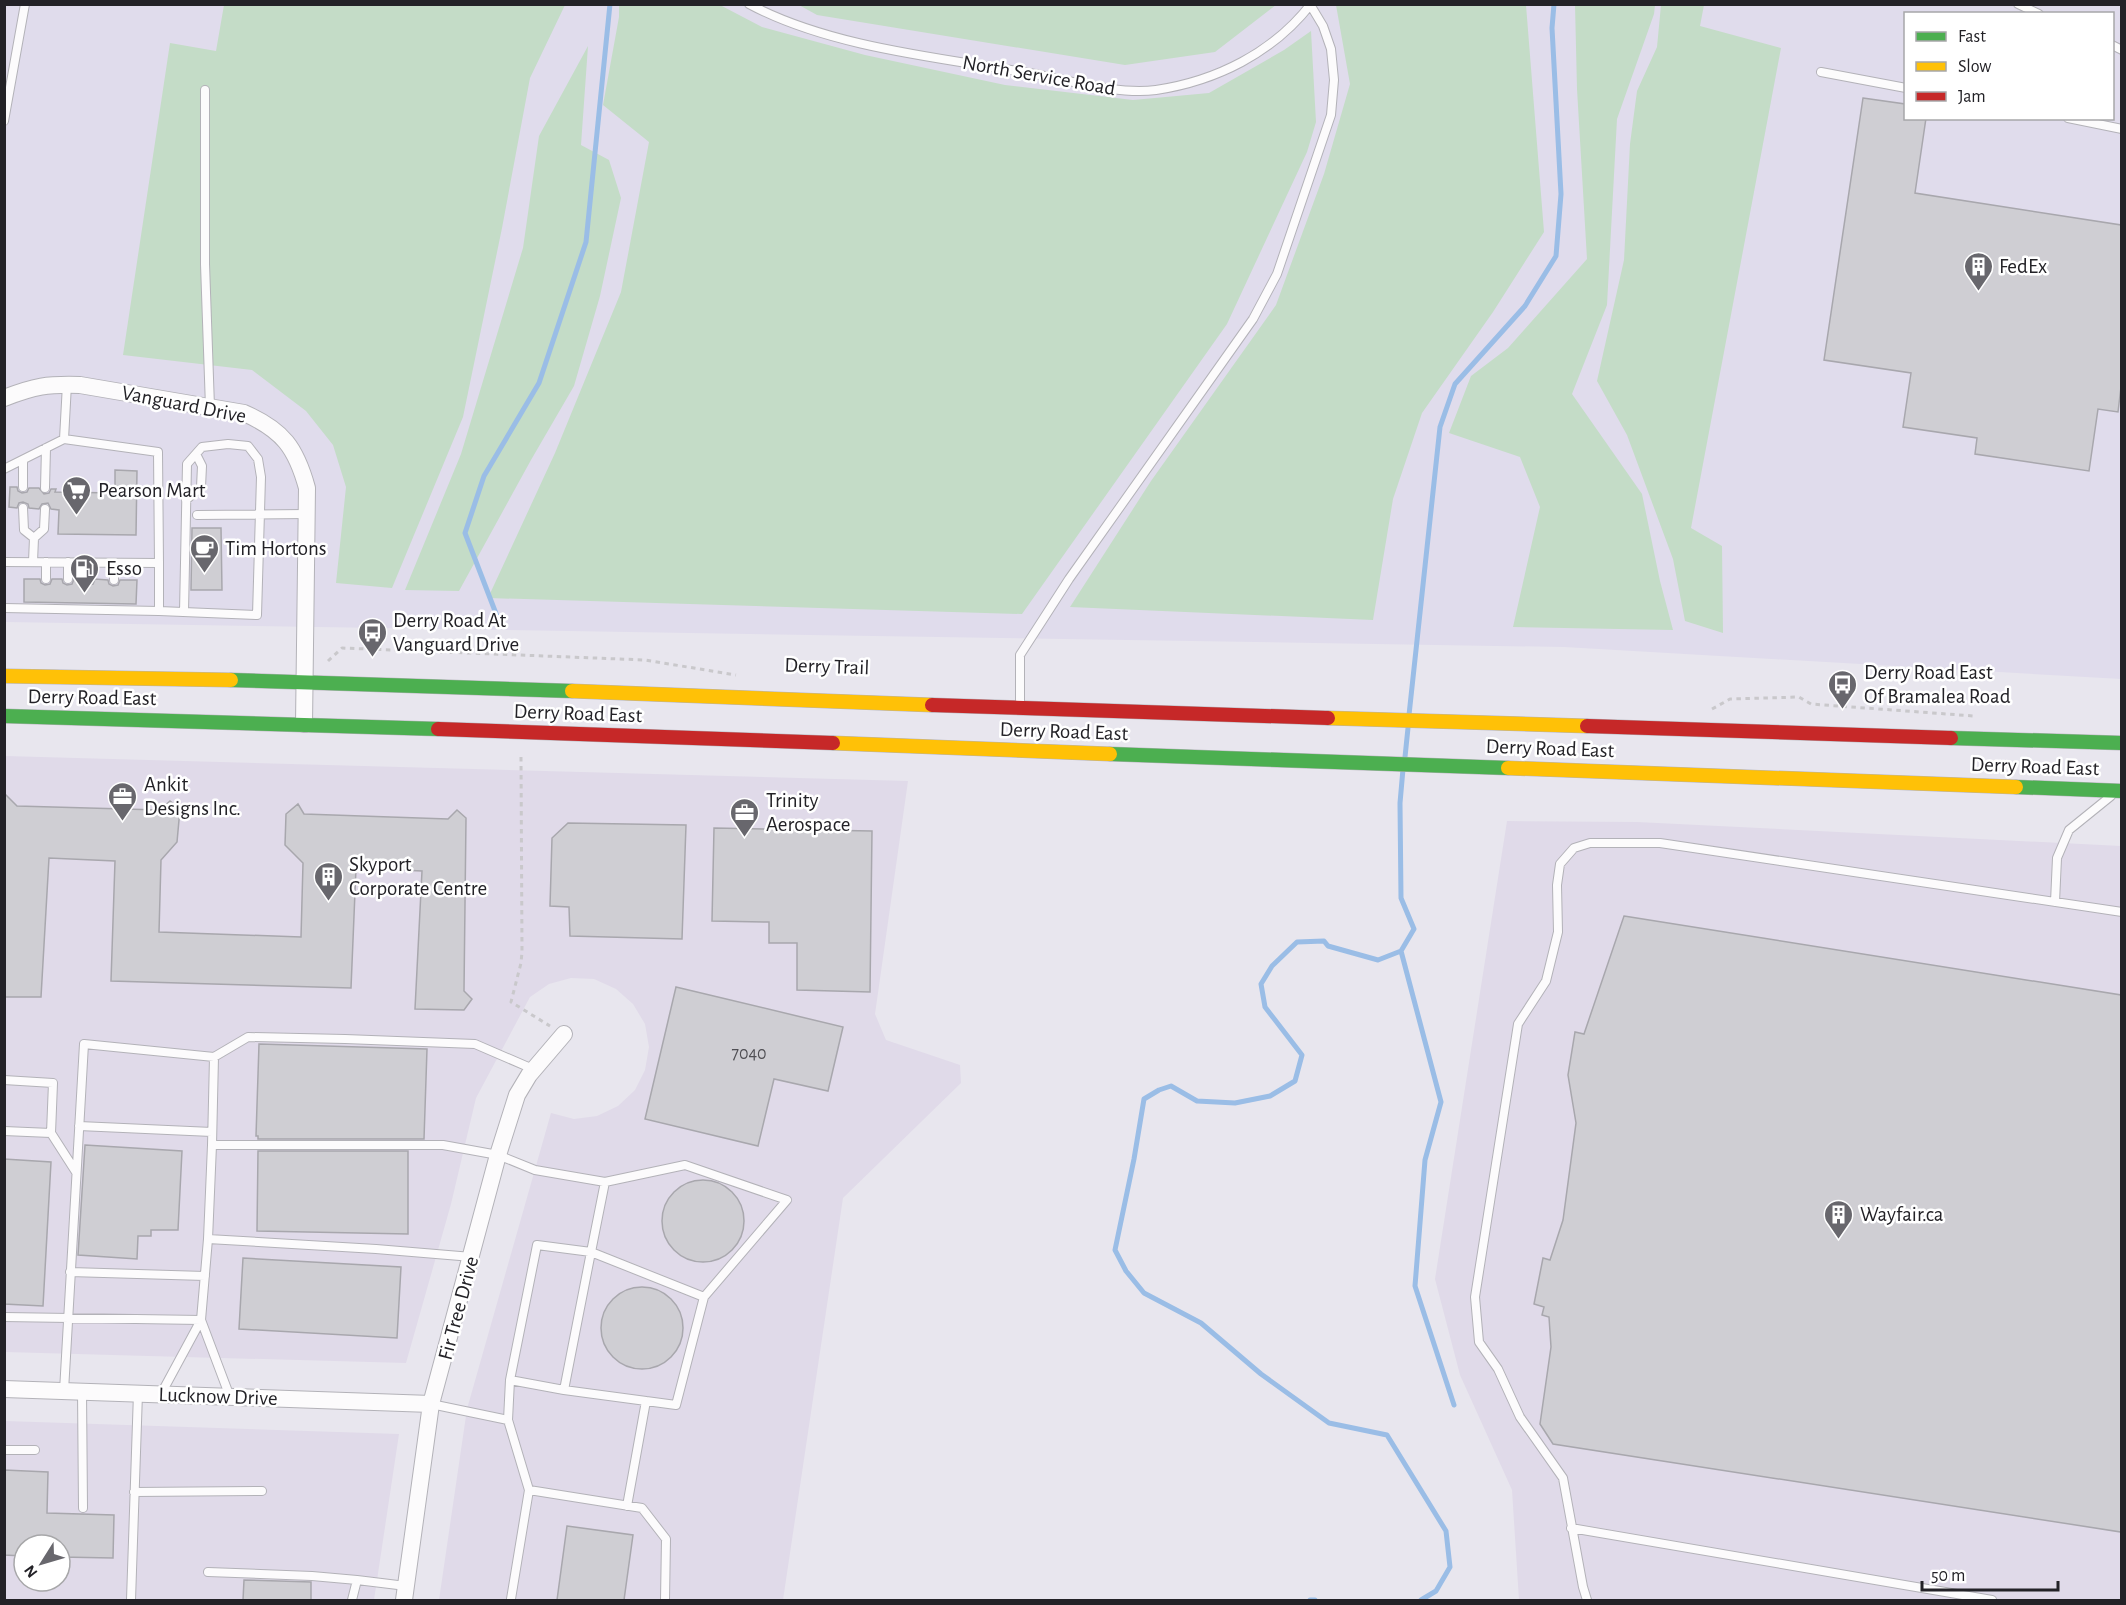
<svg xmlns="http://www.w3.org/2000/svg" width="2126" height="1605" font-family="'Alegreya Sans',sans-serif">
	<rect width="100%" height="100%" fill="#e8e6ee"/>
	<path fill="#e0dae9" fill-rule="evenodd" d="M5 756 908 781 875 1014 886 1040 960 1065 961 1083 843 1198 783 1600H439L467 1409 551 1113 574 1119 597 1116 618 1106 635 1090 645 1070 649 1047 645 1024 633 1004 616 989 594 979 571 978 549 984 530 997 476 1098 451 1204 406 1363 5 1352Z
		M1507 821 1637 822 2121 846V1600H1519L1512 1490 1460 1375 1435 1279Z
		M5 1421 399 1434 374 1600H5ZM24 1545H60V1581H24Z"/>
	<path fill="#e0dcec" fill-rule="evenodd" d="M5 5H2121V679L1564 647 5 622ZM1906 14H2112V118H1906Z"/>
	<path fill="#c4dcc7" d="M224 5H565L530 78 502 228 463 417 392 588 336 583 346 487 333 445 306 411 252 370 123 355 170 43 216 51Z
		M619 5H720L762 27 865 55 1005 85 1133 100 1209 93 1284 50 1311 31 1316 122 1307 152 1227 324 1022 614 488 598 555 453 621 292 649 142 603 105 619 17Z
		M799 5 1276 4V5L1215 52 1125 65 817 15Z
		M1336 5H1526L1544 232 1493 312 1422 413 1393 499 1373 620 1070 607 1151 481 1276 305 1324 174 1350 84Z
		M1575 5H1655L1654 14 1617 119 1607 305 1572 394 1642 494 1660 581 1673 630 1513 627 1540 507 1520 457 1449 433 1471 376 1508 348 1587 259 1577 89Z
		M1661 5H1704L1700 26 1781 48 1691 528 1722 546 1723 633 1685 621 1673 559 1627 435 1597 381 1624 260 1630 144 1637 91 1657 47Z
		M588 46 581 145 609 160 621 198 600 296 574 386 531 460 459 591 405 590 461 454 523 248 539 136Z"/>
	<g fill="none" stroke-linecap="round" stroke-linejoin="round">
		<path stroke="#9abde6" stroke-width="5" d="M500 624 465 533 484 476 539 383 586 242 610 4
			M1409 715 1440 427 1455 384 1525 306 1556 256 1561 194 1552 28 1554 4
			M1405 757 1408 728
			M1403 769 1400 803 1401 898 1414 929 1401 951 1378 960 1328 946 1324 941 1297 942 1272 966 1261 984 1265 1007 1302 1055 1295 1081 1270 1096 1235 1103 1197 1101 1171 1086 1159 1090 1144 1099 1134 1159 1115 1250 1126 1271 1144 1293 1201 1323 1261 1374 1329 1423 1387 1435 1446 1531 1450 1567 1436 1591 1421 1600
			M1401 951 1441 1102 1425 1160 1415 1286 1454 1405
			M1310 1600H1315"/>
	</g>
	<path fill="#cfced3" stroke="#a8a7ad" stroke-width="1.5" d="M1863 98 1905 104V118H1926L1915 193 2121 225V387L2118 412 2098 409 2089 471 1975 454 1977 438 1903 427 1911 373 1824 360Z
		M115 470 137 471 136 535 58 534 59 510 51 509 48 503 42 504 39 509 29 508 28 504 23 502 19 503 17 508 9 507 10 487H17L18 491 22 493 27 492 29 488H39L44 494 49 493 51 489H56L55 492 115 493Z
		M192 528H221L222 590H191Z
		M24 579H40L41 583 45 585 50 584 52 579H62L63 583 67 585 72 584 74 579H83L88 585 93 584 95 579 108 580 109 584 113 586 118 585 120 580H137L136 604 24 602Z
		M4 793 17 806 160 810 170 801 180 809 177 842 161 860 159 932 301 937 303 863 285 845 286 814 298 804 304 814 448 819 457 810 466 818 464 991 472 999 464 1010 415 1009 422 871 356 868 351 988 111 981 115 861 49 858 41 997H4Z
		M568 823 686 825 682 939 570 936 569 907 550 906 552 838Z
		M714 828 872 831 870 992 797 990V943H769V922L712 921Z
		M1624 916 2121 995V1532L1553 1444 1540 1424 1551 1347 1549 1317 1542 1315 1544 1307 1534 1304 1543 1258 1550 1260 1563 1220 1576 1123 1568 1075 1575 1032 1584 1034Z
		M676 987 843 1027 828 1091 774 1079 758 1146 645 1119Z
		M259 1044 427 1049 424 1139H258V1136H256Z
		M85 1145 182 1151 178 1230H151V1236H138L137 1259 78 1255Z
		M258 1151H408V1234L257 1231Z
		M4 1159 51 1162 43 1306 4 1304Z
		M662 1221a41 41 0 1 1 82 0a41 41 0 1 1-82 0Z
		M243 1258 401 1267 397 1338 239 1329Z
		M601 1328a41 41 0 1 1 82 0a41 41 0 1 1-82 0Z
		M4 1470 48 1472 47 1513 114 1515 113 1558 60 1557V1545H24V1556L4 1555Z
		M567 1526 633 1535 624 1600H557Z
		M244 1580 311 1582V1600H243Z"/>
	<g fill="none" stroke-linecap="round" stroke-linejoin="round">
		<defs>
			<path id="lane" d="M749 4C831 48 943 58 1035 74 1072 81 1119 95 1156 90 1216 81 1273 53 1311 4
				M2018 4 2039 14
				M2112 45 2122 50
				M1821 72 1906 88
				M205 90V264L210 407
				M2068 118 2122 129
				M4 121 25 4
				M4 469 64 439 67 384
				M23 487V460
				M45 488 46 448
				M186 500 201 487 202 466 196 454
				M23 508 24 530 34 538
				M197 515 307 514
				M4 562 159 563 158 452 64 439
				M33 562 34 538 44 529 45 509
				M114 563V580
				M46 579V562
				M68 579V562
				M89 579V562
				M4 608 159 611V563
				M159 611 257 615 261 477 258 459 248 446 228 444 202 447 187 464 184 612
				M1020 707V655L1069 579 1253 319 1277 274 1331 115 1334 80 1331 49 1323 26 1311 6
				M2055 902 2057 858 2069 830 2111 796
				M4 1080 53 1083 51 1133 76 1172
				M79 1126 212 1132
				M4 1131 51 1133
				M212 1145 214 1057 248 1037 345 1039 475 1044 533 1069
				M472 1257 376 1249 208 1239 212 1145H443L498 1155 535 1170 605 1182 591 1252 704 1297
				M70 1272 205 1276
				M4 1317 201 1320
				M201 1320 230 1397
				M510 1380 564 1390 591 1252 537 1245 510 1380 508 1420 529 1490
				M564 1390 676 1405 704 1297 787 1200 685 1165 605 1182
				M64 1391 84 1044 214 1057
				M82 1391 83 1508
				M161 1394 201 1320 208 1239
				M431 1404 508 1420
				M4 1450H35
				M134 1492 262 1491
				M627 1506 646 1401
				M1571 1528 1992 1600
				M208 1572 312 1576 357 1580
				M511 1599 529 1490 642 1508 666 1539 665 1600
				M131 1600 138 1393
				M352 1600 357 1580 406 1586
				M1587 1600 1583 1587 1563 1478 1520 1417 1498 1369 1479 1342 1475 1297 1518 1024 1546 981 1558 932 1557 885 1560 864 1574 848 1590 843H1660L2122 912"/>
			<path id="street" d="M4 398C35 386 47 384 80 385L244 413C283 430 296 448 307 488L304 724
				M4 1389 431 1404
				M404 1600 431 1404 498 1155 517 1095 529 1075 564 1034"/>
			<path id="fast" d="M231 680 572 691
				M4 716 438 729
				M1951 738 2122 743
				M1110 754 1508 768
				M2016 787 2122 791"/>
			<path id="slow" d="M4 676 231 680
				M572 691 932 705
				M1328 718 1587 726
				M833 743 1110 754
				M1508 768 2016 787"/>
			<path id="jam" d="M932 705 1328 718
				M1587 726 1951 738
				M438 729 833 743"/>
		</defs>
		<use href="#lane" stroke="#b3b2b8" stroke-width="10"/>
		<use href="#street" stroke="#b3b2b8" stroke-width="18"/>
		<use href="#fast" stroke="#b3b2b8" stroke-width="15"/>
		<use href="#slow" stroke="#b3b2b8" stroke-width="15"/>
		<use href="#jam" stroke="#b3b2b8" stroke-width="15"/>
		<path stroke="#c9c8cb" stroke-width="3" stroke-dasharray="4.5 4.5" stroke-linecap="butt" d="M328 661 342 648 645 660 736 675
			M1712 709 1730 699 1799 697 1811 704 1974 716
			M521 757 522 952 521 963 511 1002 550 1026"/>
		<use href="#lane" stroke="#fcfbfc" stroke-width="8"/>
		<use href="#street" stroke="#fcfbfc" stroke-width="16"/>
		<use href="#fast" stroke="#4caf50" stroke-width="14"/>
		<use href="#slow" stroke="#ffc107" stroke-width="14"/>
		<use href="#jam" stroke="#c62828" stroke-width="14"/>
	</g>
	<defs>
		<symbol id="building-pin" viewBox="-11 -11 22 30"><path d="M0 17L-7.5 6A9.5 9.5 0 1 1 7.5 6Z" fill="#68676d" stroke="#fff"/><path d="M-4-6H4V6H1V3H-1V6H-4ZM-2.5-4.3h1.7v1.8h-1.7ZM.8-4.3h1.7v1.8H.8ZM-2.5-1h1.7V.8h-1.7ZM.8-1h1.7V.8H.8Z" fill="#fff"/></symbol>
		<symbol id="supermarket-pin" viewBox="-11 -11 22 30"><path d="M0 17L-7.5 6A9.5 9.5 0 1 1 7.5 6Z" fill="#68676d" stroke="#fff"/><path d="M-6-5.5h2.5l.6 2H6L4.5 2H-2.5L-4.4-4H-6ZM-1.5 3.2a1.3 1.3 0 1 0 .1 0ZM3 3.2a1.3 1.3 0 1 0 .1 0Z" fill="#fff"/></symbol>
		<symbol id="cafe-pin" viewBox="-11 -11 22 30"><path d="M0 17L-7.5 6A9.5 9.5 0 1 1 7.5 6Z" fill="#68676d" stroke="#fff"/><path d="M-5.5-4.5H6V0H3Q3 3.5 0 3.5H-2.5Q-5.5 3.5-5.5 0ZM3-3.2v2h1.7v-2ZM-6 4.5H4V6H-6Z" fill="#fff"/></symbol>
		<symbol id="fuel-pin" viewBox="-11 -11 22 30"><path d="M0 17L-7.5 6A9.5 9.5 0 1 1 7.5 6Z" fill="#68676d" stroke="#fff"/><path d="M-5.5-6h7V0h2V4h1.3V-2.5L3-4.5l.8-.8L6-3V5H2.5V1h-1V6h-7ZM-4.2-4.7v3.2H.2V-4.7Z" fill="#fff"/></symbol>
		<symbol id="bus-pin" viewBox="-11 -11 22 30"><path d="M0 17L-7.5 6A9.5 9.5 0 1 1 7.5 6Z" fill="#68676d" stroke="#fff"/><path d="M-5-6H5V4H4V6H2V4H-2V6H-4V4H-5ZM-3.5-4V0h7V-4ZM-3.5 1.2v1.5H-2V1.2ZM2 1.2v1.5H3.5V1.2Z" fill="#fff"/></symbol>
		<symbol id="office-pin" viewBox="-11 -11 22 30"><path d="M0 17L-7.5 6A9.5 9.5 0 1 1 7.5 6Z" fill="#68676d" stroke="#fff"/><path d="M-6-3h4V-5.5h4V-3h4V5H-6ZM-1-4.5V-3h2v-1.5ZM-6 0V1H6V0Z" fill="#fff"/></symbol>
	</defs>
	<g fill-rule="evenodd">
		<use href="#building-pin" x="1962" y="250" width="33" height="45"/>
		<use href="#supermarket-pin" x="60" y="474" width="33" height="45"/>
		<use href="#cafe-pin" x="188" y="532" width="33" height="45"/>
		<use href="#fuel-pin" x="68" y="552" width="33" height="45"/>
		<use href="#bus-pin" x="356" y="616" width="33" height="45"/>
		<use href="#bus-pin" x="1826" y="668" width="33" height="45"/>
		<use href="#office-pin" x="106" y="780" width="33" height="45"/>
		<use href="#office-pin" x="728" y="796" width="33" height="45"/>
		<use href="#building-pin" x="312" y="860" width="33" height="45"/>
		<use href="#building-pin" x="1822" y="1198" width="33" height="45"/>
	</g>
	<g text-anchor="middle" stroke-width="5" stroke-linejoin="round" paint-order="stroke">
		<g font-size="18" fill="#4f4e53">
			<text x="749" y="1059">7040</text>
		</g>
		<g font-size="21" fill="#232227" stroke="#fff">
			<text transform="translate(1039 75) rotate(10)" y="7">North Service Road</text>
			<text transform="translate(184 404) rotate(11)" y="7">Vanguard Drive</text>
			<text transform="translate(827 666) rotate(2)" y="7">Derry Trail</text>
			<text transform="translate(92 697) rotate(1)" y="7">Derry Road East</text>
			<text transform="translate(578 713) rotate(2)" y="7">Derry Road East</text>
			<text transform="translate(1064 731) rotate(2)" y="7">Derry Road East</text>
			<text transform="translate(1550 748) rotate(2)" y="7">Derry Road East</text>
			<text transform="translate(2035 766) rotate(2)" y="7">Derry Road East</text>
			<text transform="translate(458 1308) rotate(-75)" y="7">Fir Tree Drive</text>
			<text transform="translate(218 1396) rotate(2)" y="7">Lucknow Drive</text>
		</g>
		<g font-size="21" fill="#232227" stroke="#fff" text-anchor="start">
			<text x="1999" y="273">FedEx</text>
			<text x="98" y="497">Pearson Mart</text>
			<text x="225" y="555">Tim Hortons</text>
			<text x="106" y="575">Esso</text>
			<text x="393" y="627">Derry Road At<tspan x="393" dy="24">Vanguard Drive</tspan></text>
			<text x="1864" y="679">Derry Road East<tspan x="1864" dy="24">Of Bramalea Road</tspan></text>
			<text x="144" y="791">Ankit<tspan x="144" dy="24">Designs Inc.</tspan></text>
			<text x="766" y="807">Trinity<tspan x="766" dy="24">Aerospace</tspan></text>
			<text x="349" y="871">Skyport<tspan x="349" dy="24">Corporate Centre</tspan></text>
			<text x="1860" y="1221">Wayfair.ca</text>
		</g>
	</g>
	<rect width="2126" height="1605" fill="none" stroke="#232227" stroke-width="12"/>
	<rect x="1904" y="12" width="210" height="108" fill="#ffffff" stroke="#a7a7a9" stroke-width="1.5"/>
	<rect x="1916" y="32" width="30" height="9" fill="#4caf50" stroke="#a7a7a9" stroke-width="1.5"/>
	<text x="1958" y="42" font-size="18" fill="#232227">Fast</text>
	<rect x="1916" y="62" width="30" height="9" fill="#ffc107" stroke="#a7a7a9" stroke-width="1.5"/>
	<text x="1958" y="72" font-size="18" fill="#232227">Slow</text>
	<rect x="1916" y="92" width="30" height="9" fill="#c62828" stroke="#a7a7a9" stroke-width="1.5"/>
	<text x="1958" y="102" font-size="18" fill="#232227">Jam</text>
	<g transform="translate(42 1563) rotate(233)"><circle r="28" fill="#ffffff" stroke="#a7a7a9" stroke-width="1.5"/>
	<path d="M0-4.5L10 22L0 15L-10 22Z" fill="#68676d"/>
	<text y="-9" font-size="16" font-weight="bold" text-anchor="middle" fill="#232227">N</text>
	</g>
	<path d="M1922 1581v9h136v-9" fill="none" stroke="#232227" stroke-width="3"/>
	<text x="1931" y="1581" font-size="18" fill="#232227" stroke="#ffffff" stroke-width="4.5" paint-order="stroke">50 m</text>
</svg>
